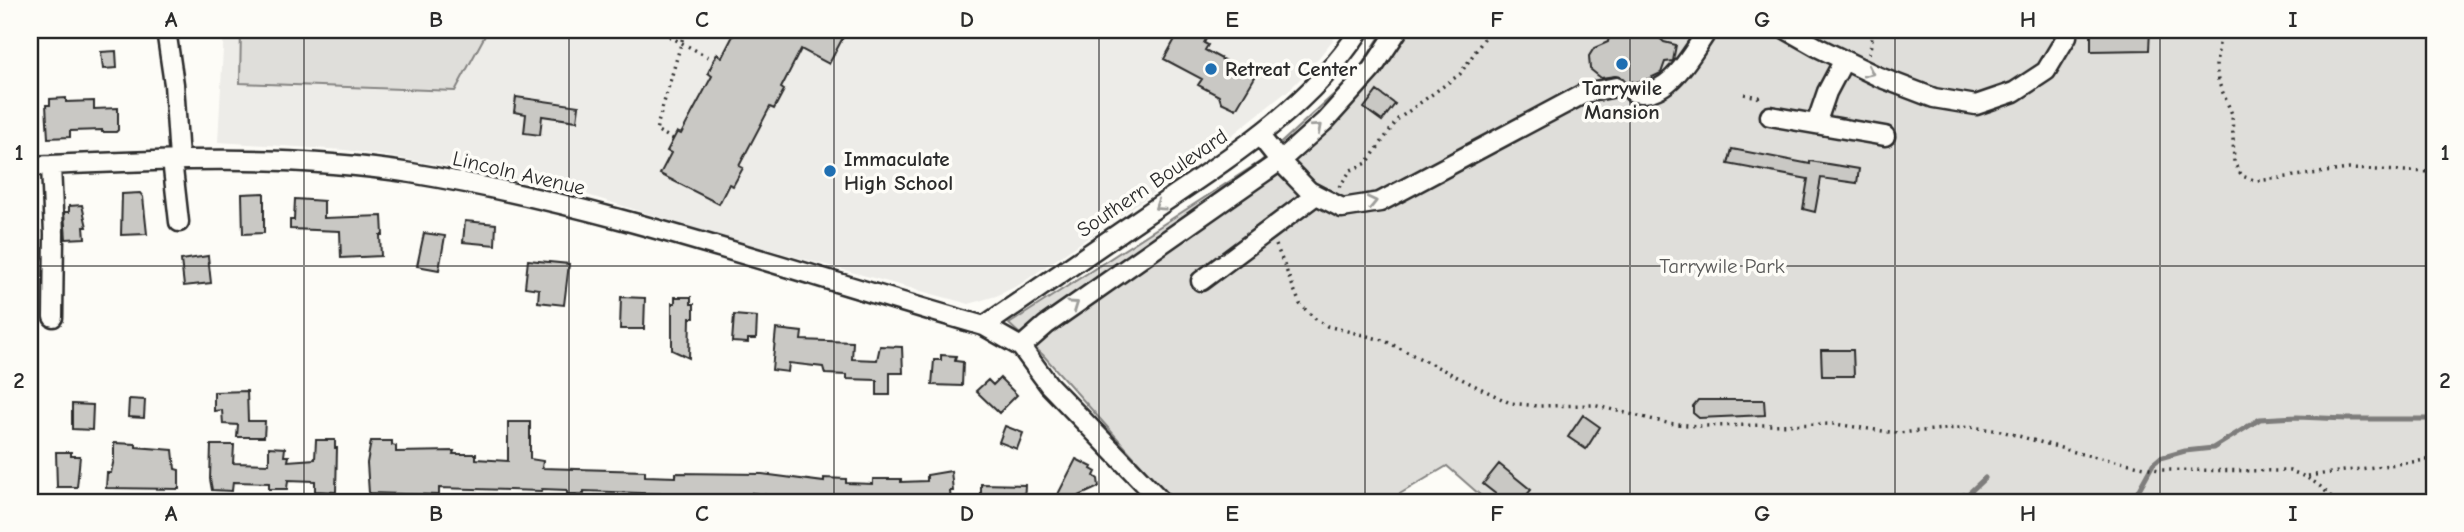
<svg xmlns="http://www.w3.org/2000/svg" width="2464" height="532" font-family="'Comic Neue',sans-serif">
	<rect width="100%" height="100%" fill="#fdfcf7"/>
	<filter id="ink" filterUnits="userSpaceOnUse"><feTurbulence type="fractalNoise" baseFrequency=".0143" numOctaves="2"/><feDisplacementMap in="SourceGraphic" scale="14" xChannelSelector="R" yChannelSelector="G"/><feConvolveMatrix kernelMatrix="1 2 1 2 8 2 1 2 1" color-interpolation-filters="sRGB"/></filter>
	<g filter="url(#ink)">
		<path fill="#edece8" d="M224 30H1341L1307 72 1290 89 1194 165 1019 285 996 296 969 304 730 239 568 189 449 166 345 150 218 142Z"/>
		<path fill="#dfdeda" stroke="#858482" stroke-width="2" d="M241 30H488L455 91 240 83Z
			M1384 30H2434V502H1488L1447 466 1386 502H1174L1043 355 1009 324 1261 161 1356 74Z"/>
		<g fill="none" stroke-linecap="round" stroke-linejoin="round">
			<path stroke="#7e7d7b" stroke-width="5" d="M1933 502 1968 494 1985 478
				M2132 502 2153 464 2160 458 2185 451 2213 448 2260 419 2297 417 2347 419H2434"/>
		</g>
		<path fill="#c9c8c4" stroke="#2b2b2b" stroke-width="2" d="M736 30H847L829 64 801 49 781 88 784 90 774 109 770 107 739 166 743 168 733 186 729 184 719 204 660 174 671 153 667 151 677 132 681 134 712 76 708 73 714 60 717 54 722 57Z
			M1180 30H1210L1204 43 1208 45 1205 50 1255 77 1236 109 1221 102 1219 96 1198 85 1202 79 1164 59Z
			M1610 30 1653 32 1664 42 1676 45 1673 61 1665 62 1661 73 1644 81 1626 83 1620 77 1615 76 1601 78 1590 69 1589 56 1594 48 1608 42Z
			M2120 30H2150L2149 50 2091 51V33H2120Z
			M116 51 117 68 103 69 101 52Z
			M1377 91 1395 104 1382 121 1364 108Z
			M516 97 579 106 577 121 542 116 540 135 524 133 526 114 514 112Z
			M66 98V102L94 101V109L118 108V130L116 132H102V130L70 131V137L48 138 46 105H50V99Z
			M1732 149 1810 164V161L1859 169 1857 183 1821 178 1815 212 1803 209 1808 179 1728 164Z
			M140 193 143 197 147 234 121 235 122 194Z
			M264 193V233L243 234 242 194Z
			M295 199 324 201V218L382 216 383 235H380L381 256 341 258 340 231 290 229V220H294Z
			M82 205 87 227H84L85 238 66 239 64 212H69V206Z
			M465 221 496 224 495 245 463 242Z
			M424 233 445 236 439 270 417 266Z
			M208 256 211 283 184 286 181 260Z
			M528 260 569 264 564 305 538 302 539 289 525 287Z
			M621 297 645 298 644 329H620Z
			M675 297H691V304H694V318H690L689 358 672 350V303H675Z
			M734 315 757 317 756 339H748V343L732 342Z
			M776 329 802 332 801 340 853 342 852 359 877 360 880 346 902 347 903 373H890V395H877V380L847 379V375L825 374 823 367 789 363 788 372 772 370Z
			M1821 350H1853L1854 376H1822Z
			M941 355 956 356 955 361 963 362 962 386 932 385 934 360H941Z
			M1000 378 1017 395 999 413 976 391 988 380 993 385Z
			M247 391 248 421H265L264 437H237L238 425 223 424 222 410 214 411V392Z
			M129 399 145 400 144 418 128 417Z
			M1698 400H1764L1765 415 1699 418 1693 413V406Z
			M72 404 93 405 92 430 72 429Z
			M1583 415 1600 427 1586 449 1568 437Z
			M508 422H530V459L543 461 542 468 645 471V476L676 477V473L762 474 824 482V478L846 479V483L873 484V479H901V482L927 481V475L951 471 953 491H950L951 502 803 500 752 493V498L669 497V494L584 491V494H567V490L542 489 541 491 439 488V495L369 493 367 463 371 441H392V445L396 446V452L454 451 453 454H476V459L508 461Z
			M1005 426 1023 433 1017 449 999 442Z
			M316 440H335V448H337L336 492 315 491V481L288 480 287 489H269V483L233 482 232 491 212 490 210 479 211 445H234L233 463 269 464V447L285 448 284 456H289L288 461 315 459Z
			M114 443 136 444V447L173 450 175 469 179 470V489L106 488 107 473H111L114 459Z
			M56 452H71V456H80L77 487H57Z
			M1076 459 1092 467 1091 469 1096 472 1094 476 1098 479 1099 487 1066 502H1054Z
			M1499 464 1531 490 1521 502H1506L1483 484Z
			M981 484 1025 485 1024 502H981Z"/>
		<g fill="none" stroke-linecap="round" stroke-linejoin="round">
			<defs>
				<path id="minor" d="M166 30 174 84 179 159
					M1787 30 1817 47 1879 77 1934 98 1976 105 2014 92 2046 71 2067 36 2068 30
					M1633 92C1669 100 1691 54 1708 30
					M1770 116 1885 136
					M1816 124 1827 92 1844 60
					M1260 136 1280 161 1309 191 1342 208 1380 202 1585 93 1616 87
					M172 160 179 222
					M51 165 54 234 53 317
					M30 166C156 160 285 153 411 173 606 205 794 272 984 326L1021 347 1049 385 1162 502
					M1201 281 1316 195
					M984 326C1042 286 1101 246 1160 205 1234 155 1310 106 1360 30
					M1021 347 1046 325 1280 161 1325 121 1372 69 1398 30"/>
			</defs>
			<use href="#minor" stroke="#2b2b2b" stroke-width="23"/>
			<path stroke="#2b2b2b" stroke-width="3.5" stroke-dasharray="2 5" stroke-linecap="butt" d="M657 30 714 60
				M2221 30 2216 65 2218 81 2232 114 2234 162 2242 176 2257 181 2349 169 2434 172
				M1869 54 1874 30
				M1744 94 1758 97 1761 102
				M673 139 656 130 685 30
				M1339 187 1351 170 1367 163 1398 119 1460 74 1490 30
				M1276 245 1300 304 1314 318 1327 326 1383 340 1510 403 1537 406 1593 405 1667 423 1698 426 1835 424 1897 433 1970 427 2001 431 2082 454 2159 470 2290 471C2309 477 2323 486 2335 502
				M2308 476 2434 459"/>
			<use href="#minor" stroke="#fdfcf7" stroke-width="18"/>
		</g>
		<defs><path id="oneway-chevron" d="M-2-3.5L2.5 0L-2 3.5" fill="none" stroke-width="1.6" stroke-linecap="round" stroke-linejoin="round" transform="scale(1.75)"/></defs>
		<g stroke="#9e9e9b">
			<use href="#oneway-chevron" transform="translate(1869 72) rotate(25)"/>
			<use href="#oneway-chevron" transform="translate(1317 128) rotate(-42)"/>
			<use href="#oneway-chevron" transform="translate(1372 202) rotate(-13)"/>
			<use href="#oneway-chevron" transform="translate(1159 206) rotate(146)"/>
			<use href="#oneway-chevron" transform="translate(1074 305) rotate(-35)"/>
		</g>
	</g>
	<path fill="none" stroke="#2b2b2b" stroke-width="2" stroke-opacity="0.55" d="M304 30V502M569 30V502M834 30V502M1099 30V502M1365 30V502M1630 30V502M1895 30V502M2160 30V502M30 266H2434"/>
	<g fill="#1f6fb2" stroke="#fdfcf7" stroke-width="2.5">
		<circle cx="1622" cy="64" r="7"/>
		<circle cx="1211" cy="69" r="7"/>
		<circle cx="830" cy="171" r="7"/>
	</g>
	<g text-anchor="middle" stroke-width="7" stroke-linejoin="round" paint-order="stroke">
		<g font-size="21" font-weight="bold" fill="#2b2b2b" stroke="#fdfcf7" text-anchor="start">
			<text x="1225" y="76">Retreat Center</text>
			<text x="1622" y="95" text-anchor="middle">Tarrywile<tspan x="1622" dy="24">Mansion</tspan></text>
			<text x="844" y="166">Immaculate<tspan x="844" dy="24">High School</tspan></text>
		</g>
		<g font-size="21" fill="#2b2b2b" stroke="#fdfcf7">
			<text transform="translate(519 173) rotate(13)" y="7">Lincoln Avenue</text>
			<text transform="translate(1152 183) rotate(-34)" y="7">Southern Boulevard</text>
		</g>
		<g font-size="21" fill="#585857" stroke="#fdfcf7">
			<text x="1722" y="273">Tarrywile Park</text>
		</g>
	</g>
	<rect width="2464" height="532" fill="none" stroke="#fdfcf7" stroke-width="77"/>
	<rect x="38" y="38" width="2388" height="456" fill="none" stroke="#2b2b2b" stroke-width="2.5"/>
	<g font-size="23" text-anchor="middle" font-weight="bold" fill="#2b2b2b">
		<text x="171" y="27">A</text>
		<text x="436" y="27">B</text>
		<text x="702" y="27">C</text>
		<text x="967" y="27">D</text>
		<text x="1232" y="27">E</text>
		<text x="1497" y="27">F</text>
		<text x="1762" y="27">G</text>
		<text x="2028" y="27">H</text>
		<text x="2293" y="27">I</text>
		<text x="19" y="160">1</text>
		<text x="2445" y="160">1</text>
		<text x="19" y="388">2</text>
		<text x="2445" y="388">2</text>
		<text x="171" y="521">A</text>
		<text x="436" y="521">B</text>
		<text x="702" y="521">C</text>
		<text x="967" y="521">D</text>
		<text x="1232" y="521">E</text>
		<text x="1497" y="521">F</text>
		<text x="1762" y="521">G</text>
		<text x="2028" y="521">H</text>
		<text x="2293" y="521">I</text>
	</g>
</svg>
